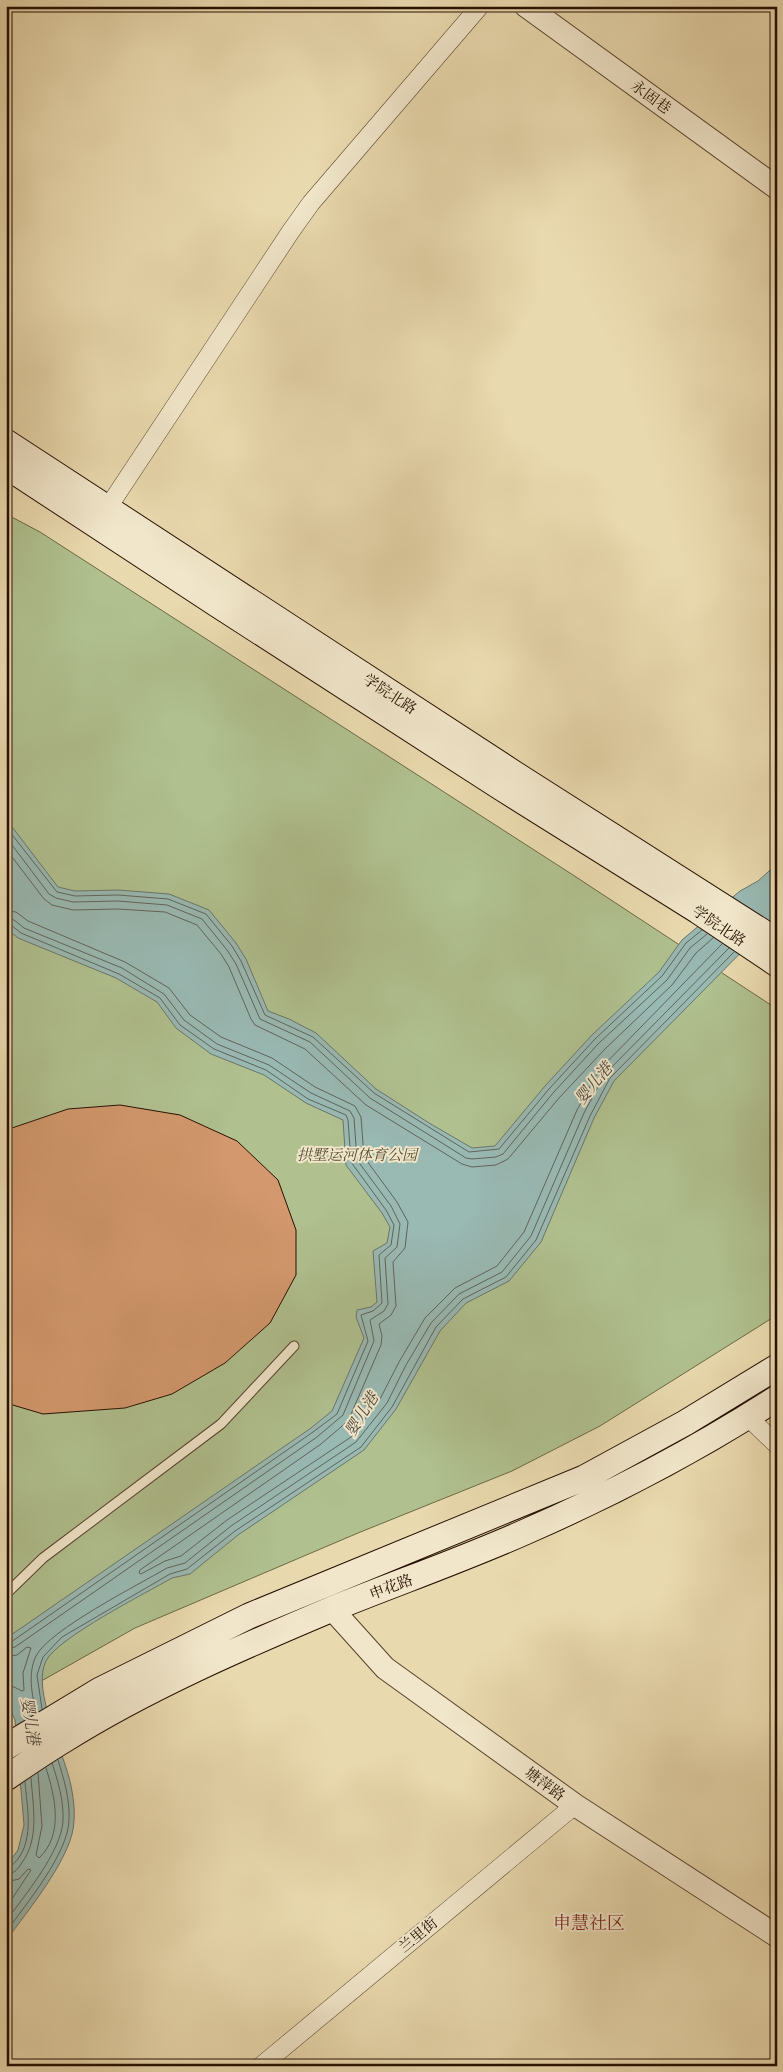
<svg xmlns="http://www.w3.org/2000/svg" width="783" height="2072" font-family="Vollkorn,'Noto Serif SC',serif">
	<rect width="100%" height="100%" fill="#e9d9ae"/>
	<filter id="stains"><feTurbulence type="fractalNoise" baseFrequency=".004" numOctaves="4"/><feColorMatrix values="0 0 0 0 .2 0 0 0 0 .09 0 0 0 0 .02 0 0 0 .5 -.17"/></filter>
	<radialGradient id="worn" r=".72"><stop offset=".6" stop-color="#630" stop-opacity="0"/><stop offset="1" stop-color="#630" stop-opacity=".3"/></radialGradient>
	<path fill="#b0c08f" stroke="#6b6848" d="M6 514 40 532 573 875 777 1009V1315L600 1426 512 1471 358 1533 135 1628 6 1701Z"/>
	<path fill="#99b9b3" stroke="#6b756b" d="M6 819 58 887 75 891 118 890 169 894 209 910 236 943 246 959 268 1011 289 1019 316 1033 376 1089 429 1123 472 1148 495 1146 545 1086 592 1035 659 972 682 940 740 891 758 881 777 864V916L614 1081 594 1118 541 1242 509 1281 466 1303 440 1331 396 1409 364 1450 238 1535 190 1574 172 1578C146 1593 57 1638 46 1661 31 1690 65 1754 71 1786 73 1796 75 1809 74 1820 74 1856 27 1911 6 1941V1866L18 1850 24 1825 15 1720 6 1700V1640L11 1635 311 1428 332 1411 364 1338 356 1317 357 1310 371 1307 377 1302 373 1251 387 1243 390 1227 382 1213 346 1165 343 1120 306 1103 264 1075 211 1054 176 1028 157 1002 116 978 18 938 6 928Z"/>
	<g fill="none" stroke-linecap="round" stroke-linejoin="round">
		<path stroke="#60645a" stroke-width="1" d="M6 827 57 892 75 896 118 895 168 899 206 914 232 946 241 961 265 1015 313 1037 374 1093 469 1152 499 1149 549 1089 595 1039 662 976 686 943 702 930
			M6 837 49 894 56 898 73 902 118 901 167 905 202 919 227 950 236 964 260 1019 310 1042 370 1098 466 1158 472 1159 496 1157 503 1154 553 1093 599 1043 667 980 690 948 707 934
			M6 849 44 899 52 905 73 910 118 909 165 912 197 925 221 954 229 967 251 1019 255 1025 305 1049 366 1105 462 1164 472 1167 496 1165 508 1159 559 1098 605 1049 672 985 696 953 713 938
			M6 911 16 912 28 921 125 962 169 988 190 1015 221 1037 272 1058 315 1087 355 1106 361 1117 364 1157 397 1202 408 1222 405 1248 393 1262 396 1306 391 1315 379 1324 382 1336 381 1345 348 1421 321 1444 140 1570 139 1573 141 1574 165 1561 181 1556 227 1520 351 1437 380 1399 399 1362 425 1318 455 1288 497 1266 524 1232 577 1110 599 1070 722 944
			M6 918 14 920 24 928 122 968 164 994 184 1020 217 1044 269 1065 311 1093 350 1111 354 1118 357 1160 391 1206 400 1224 397 1247 385 1258 388 1304 384 1311 370 1320 374 1341 343 1415 317 1437 15 1647 6 1649
			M6 925H11L21 933 119 974 160 998 180 1025 214 1049 266 1070 308 1099 346 1115 348 1120 351 1162 386 1210 394 1225 391 1245 379 1255 382 1303 373 1311 361 1315 368 1341 337 1414 313 1432 11 1642 6 1643
			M6 1657 17 1655 27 1647 31 1648 23 1673 24 1690 22 1691 14 1687 6 1686
			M42 1709 37 1675 43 1657 62 1637 170 1574 187 1569 235 1531 361 1447 392 1407 436 1327 463 1299 506 1277 536 1240 590 1116 610 1078 734 952
			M37 1712C31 1695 28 1672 36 1656 49 1630 138 1585 167 1568L185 1563 231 1526 356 1442 387 1403 406 1365 431 1323 459 1294 502 1272 531 1236 584 1113 605 1074 729 948
			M38 1773 42 1826 36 1855 39 1858C64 1835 55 1796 46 1768
			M6 1868C12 1867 14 1863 18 1859 34 1837 27 1807 25 1782
			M6 1874C14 1874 17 1870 21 1864 40 1839 33 1807 31 1778
			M6 1882 19 1879 28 1869 31 1870 6 1908
			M6 1921C25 1895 61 1852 63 1821 64 1801 58 1781 52 1763
			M6 1932C26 1904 68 1854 69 1820 70 1799 64 1779 58 1760"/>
	</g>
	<path fill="#d3986d" stroke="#260f00" d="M120 1105 180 1115 237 1141 278 1180 296 1230V1275L270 1323 225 1363 172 1394 125 1408 43 1414 6 1403V1130L68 1109Z"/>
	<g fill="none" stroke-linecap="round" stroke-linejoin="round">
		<defs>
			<path id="service" d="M6 1594 43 1558 221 1424 294 1346"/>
			<path id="minor" d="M107 509 291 231 311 203 480 6
				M748 1417 777 1445
				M261 2066 575 1805"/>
			<path id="tertiary" d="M526 6 777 188
				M332 1609 385 1668 575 1805 777 1936"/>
			<path id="secondary" d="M6 442 515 774 777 941
				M6 466 218 605 500 787 698 911 777 964
				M6 1747 100 1690 249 1616 584 1478 685 1423 777 1367
				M6 1778C25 1765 44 1752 64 1740 147 1688 242 1647 332 1609 396 1583 462 1560 525 1532 612 1494 696 1450 777 1398"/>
		</defs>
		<use href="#service" stroke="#57422c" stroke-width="11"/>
		<use href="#minor" stroke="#57422c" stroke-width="19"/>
		<use href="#tertiary" stroke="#57422c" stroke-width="24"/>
		<use href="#secondary" stroke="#260f00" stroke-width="27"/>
		<use href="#service" stroke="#f1e6ca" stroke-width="9"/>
		<use href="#minor" stroke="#f1e6ca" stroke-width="18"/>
		<use href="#tertiary" stroke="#f1e6ca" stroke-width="22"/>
		<use href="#secondary" stroke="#f1e6ca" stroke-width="25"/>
	</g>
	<g text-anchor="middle" stroke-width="4" stroke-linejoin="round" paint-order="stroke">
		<g font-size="15" fill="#260f00" stroke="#f1e6ca">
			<text transform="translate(651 97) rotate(36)" y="5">永固巷</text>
			<text transform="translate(390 694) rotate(33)" y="5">学院北路</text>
			<text transform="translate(719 926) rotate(34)" y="5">学院北路</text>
			<text transform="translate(391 1587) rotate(-21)" y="5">申花路</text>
			<text transform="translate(545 1784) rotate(36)" y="5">塘萍路</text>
			<text transform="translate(418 1935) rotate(-40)" y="5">兰里街</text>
		</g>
		<g font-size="15" font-style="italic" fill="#564d32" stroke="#f1e6ca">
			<text x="357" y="1160">拱墅运河体育公园</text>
		</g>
		<g font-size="16" font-style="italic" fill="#4e4a3f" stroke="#f1e6ca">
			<text transform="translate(593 1083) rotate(-50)" y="6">婴儿港</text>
			<text transform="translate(361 1414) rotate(-58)" y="6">婴儿港</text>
			<text transform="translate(31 1721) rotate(81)" y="6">婴儿港</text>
		</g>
		<g font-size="18" fill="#7a1f14" stroke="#f1e6ca">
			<text x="589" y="1929">申慧社区</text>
		</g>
	</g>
	<rect width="783" height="2072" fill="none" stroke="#e9d9ae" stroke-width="25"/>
	<rect x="8" y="8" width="768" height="2057" fill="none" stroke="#260f00" stroke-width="2.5"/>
	<rect x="12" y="12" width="758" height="2047" fill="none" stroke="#260f00"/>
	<rect width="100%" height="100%" filter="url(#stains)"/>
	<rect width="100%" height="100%" fill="url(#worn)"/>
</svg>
